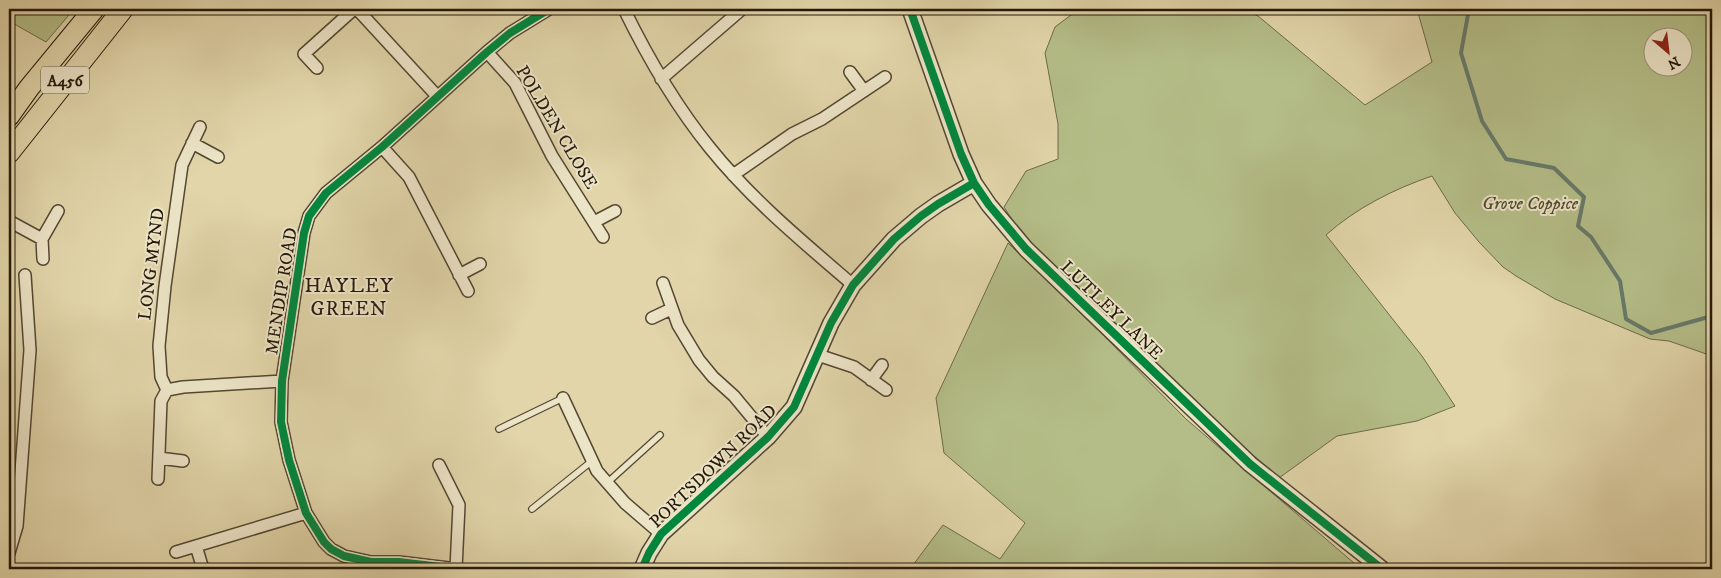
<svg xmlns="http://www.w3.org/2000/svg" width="1721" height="578" font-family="'IM FELL DW Pica',serif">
	<rect width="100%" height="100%" fill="#e1d5a9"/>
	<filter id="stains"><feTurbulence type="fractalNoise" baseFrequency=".004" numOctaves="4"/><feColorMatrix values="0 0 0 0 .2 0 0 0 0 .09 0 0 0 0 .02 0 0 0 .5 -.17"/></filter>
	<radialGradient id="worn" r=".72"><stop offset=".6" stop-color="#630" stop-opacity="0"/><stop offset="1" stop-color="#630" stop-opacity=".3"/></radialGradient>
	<path fill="#b4bd87" stroke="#6c6a49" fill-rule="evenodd" d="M9 9H74L46 42 9 21Z
		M1079 9H1243L1258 16 1365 105 1432 62 1417 9H1712V356L1669 341 1650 339 1555 299 1516 276 1503 267 1479 242 1455 213 1432 176C1394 189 1356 208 1326 235L1422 356 1455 406 1417 421 1337 436 1279 478 1159 372 1031 249 1004 207 1026 171 1058 159V124L1045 53 1055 27ZM1654 38H1684V68H1654Z
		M1008 243 1103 335 1186 419 1361 569H910L943 525 1000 559 1025 523 944 453 936 398Z"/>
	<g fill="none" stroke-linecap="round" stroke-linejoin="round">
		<path stroke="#677969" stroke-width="4" d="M1469 9 1461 53 1482 121 1506 159 1554 168 1584 197 1578 226 1591 237 1620 281 1626 319 1651 333 1712 316"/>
		<defs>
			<path id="service" d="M499 429 563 398
				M607 483 660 435
				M532 509 592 461
				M353 569 356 560"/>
			<path id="minor" d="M357 9 437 96
				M624 9C648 58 675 105 710 148 751 199 803 242 853 285
				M487 52 515 83 552 156 603 237
				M317 68 304 54 354 9
				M850 72 864 91
				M661 79 742 9
				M200 127 182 165 165 286 159 346 161 377 167 390 183 387 282 381
				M192 143 218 157
				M382 147 409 177 468 291
				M733 175 792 134 822 119 885 77
				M9 221 42 239 58 211
				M594 222 615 211
				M42 239 43 259
				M459 275 480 264
				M663 283 678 325 699 360 713 377 734 396 768 437
				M652 318 671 309
				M818 355 854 367 886 390
				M871 380 882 365
				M563 398 597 471 625 503 661 534
				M159 458 183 461
				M439 465 459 505 456 569
				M158 479 161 401 167 390
				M196 546 203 569
				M176 552 306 513
				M9 553 17 526 30 350 25 275
				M457 569 399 562H371L344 556 331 549 324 542 306 513 289 460 281 422 282 381 304 233 309 216 326 193 382 147 487 52 510 33 549 9"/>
			<path id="tertiary" d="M910 9 961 154 974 183 989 205 1026 249 1250 464 1382 569
				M642 569 649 553 661 534 768 437 794 407 831 323 853 285 894 239 921 216 938 204 974 183"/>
			<path id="trunk" d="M9 116 29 88 94 9
				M9 153 123 9"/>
		</defs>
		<use href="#service" stroke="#534732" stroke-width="8"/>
		<use href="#minor" stroke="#534732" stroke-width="14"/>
		<use href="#tertiary" stroke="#534732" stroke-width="18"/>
		<use href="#trunk" stroke="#24180b" stroke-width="22"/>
		<use href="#service" stroke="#ece4c7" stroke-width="5.5"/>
		<use href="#minor" stroke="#ece4c7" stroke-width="11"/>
		<use href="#tertiary" stroke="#ece4c7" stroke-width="15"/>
		<use href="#trunk" stroke="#e1d5a9" stroke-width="20"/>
		<defs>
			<path id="cycleway" d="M910 9 961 154 974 183 989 205 1026 249 1250 464 1382 569
				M457 569 399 562H371L344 556 331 549 324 542 306 513 289 460 281 422 282 381 304 233 309 216 326 193 382 147 487 52 510 33 549 9
				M642 569 649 553 661 534 768 437 794 407 831 323 853 285 894 239 921 216 938 204 974 183"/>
		</defs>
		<use href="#cycleway" stroke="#ece4c7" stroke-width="11"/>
		<use href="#cycleway" stroke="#00873e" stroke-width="8"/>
	</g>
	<g text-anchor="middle" stroke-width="4" stroke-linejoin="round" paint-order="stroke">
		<rect fill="#ece4c7" stroke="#605543" stroke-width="1" x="41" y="66.5" width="48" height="27" rx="4"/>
		<g font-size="16" font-weight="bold" fill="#24180b">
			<text x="65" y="86">A456</text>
		</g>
		<g font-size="18" fill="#24180b" stroke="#ece4c7">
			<text transform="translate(557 127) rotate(59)" y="6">POLDEN CLOSE</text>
			<text transform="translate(151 264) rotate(-83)" y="6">LONG MYND</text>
			<text transform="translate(281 291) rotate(-81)" y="6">MENDIP ROAD</text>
			<text transform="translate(1112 310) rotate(44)" y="6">LUTLEY LANE</text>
			<text transform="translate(713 466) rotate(-44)" y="6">PORTSDOWN ROAD</text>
		</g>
		<g font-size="18" font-style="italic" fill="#4f4a30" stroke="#ece4c7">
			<text x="1530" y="209">Grove Coppice</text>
		</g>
		<g font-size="20" letter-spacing="1" fill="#24180b" stroke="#ece4c7">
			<text x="349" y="292">HAYLEY<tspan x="349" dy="23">GREEN</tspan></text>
		</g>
	</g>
	<rect width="1721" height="578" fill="none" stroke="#e1d5a9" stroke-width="30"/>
	<rect x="10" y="10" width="1701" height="558" fill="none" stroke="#24180b" stroke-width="2.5"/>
	<rect x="15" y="15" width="1691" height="548" fill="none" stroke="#24180b"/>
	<g transform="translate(1668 52) rotate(152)"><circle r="24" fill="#ece4c7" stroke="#9c927c"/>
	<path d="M0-4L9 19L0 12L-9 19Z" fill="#8f2418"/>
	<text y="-8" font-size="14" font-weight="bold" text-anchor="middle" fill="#24180b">N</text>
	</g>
	<rect width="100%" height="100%" filter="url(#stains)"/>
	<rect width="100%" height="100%" fill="url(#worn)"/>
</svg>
